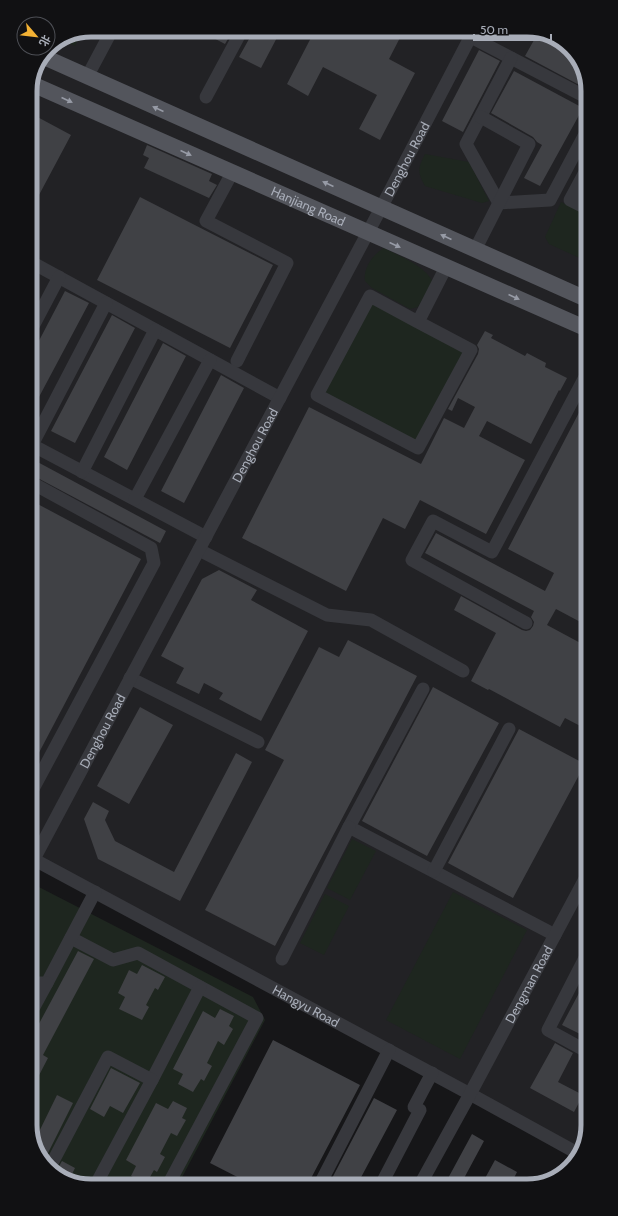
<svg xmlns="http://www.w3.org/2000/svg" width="618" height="1216" font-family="Cabin,'Noto Sans SC',sans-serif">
	<rect width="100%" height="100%" fill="#161618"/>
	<path fill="#222225" d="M91 30H531L564 43 583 68 587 875 577 894 587 899 588 1125 579 1154 33 859 30 88 48 48Z"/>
	<path fill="#1e261f" d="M81 34 75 46 64 41Z
		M425 154 469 162 489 201 482 203 425 186C417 172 418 168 425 154Z
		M561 202 584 213V260L549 244 545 237Z
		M384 248C401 257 424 265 433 282L418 307 410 309 372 288 365 281C363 268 373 254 384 248Z
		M370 296 471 350 418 448 317 395Z
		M352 839 376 851 350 900 327 888Z
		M33 884 253 997 265 1020 178 1185 88 1186 57 1176 35 1148Z
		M453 892 527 930 460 1059 386 1020Z
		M325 894 349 906 324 955 300 943Z"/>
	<path fill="#404145" d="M198 30H233L225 44Z
		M254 30H281L261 68 239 57Z
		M315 30H404L389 59 415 73 380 140 359 129 377 95 323 67 308 96 287 84Z
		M538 33 564 43 583 68V87L525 56Z
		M479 50 500 61 463 132 442 121Z
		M514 71 583 108 540 186 524 178 542 145 537 142 533 137 491 113Z
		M30 113 71 135 31 210Z
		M147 145 212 174 209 181 217 185 209 198 144 168 149 158 143 155Z
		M140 197 273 265 230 348 97 280Z
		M65 291 89 303 31 412V356Z
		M112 315 135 328 75 443 51 431Z
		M485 331 493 335 491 338 525 356 527 353 546 363 545 367 567 378 560 391 559 390 531 444 487 421 479 436 525 460 486 534 420 500 405 529 383 518 346 591 242 538 309 407 421 464 444 418 464 428 475 407 458 398 452 411 448 409 478 354 479 349 477 345Z
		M163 343 186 356 127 470 104 457Z
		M221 375 244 388 184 503 161 491Z
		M585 401 586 625 556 609 547 625 586 646V729L565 718 560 727 489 689 488 690 471 681 496 633 454 610 461 596 522 630 526 631 530 630 533 626 534 622 531 617 534 611 425 553 436 533 545 591 554 573 508 549Z
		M32 459 166 531 160 543 32 475Z
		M32 501 141 559 33 764Z
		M219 570 257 590 251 600 308 631 261 721 219 699 223 693 204 683 199 694 176 683 184 668 161 656 202 579Z
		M348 640 417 676 275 946 205 910 284 760 265 750 319 647 339 657Z
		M433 687 499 723 427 856 362 821Z
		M140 707 173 725 129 804 97 786Z
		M519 729 585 764 513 898 448 863Z
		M236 753 252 762 180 901 98 859 84 819 93 802 109 811 105 820 115 841 174 872Z
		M78 951 94 959 43 1055 48 1058 34 1085V1033Z
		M142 965 165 977 158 990 155 988 146 1005 149 1007 142 1020 119 1009 125 997 118 993 129 970 137 974Z
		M587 978 588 1038 562 1025Z
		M220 1009 234 1016 229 1026 233 1029 224 1045 218 1041 207 1063 212 1066 204 1081 201 1079 193 1092 178 1084 183 1074 173 1069 203 1011 215 1018Z
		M273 1040 360 1085 308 1184H251L210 1163Z
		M555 1043 573 1053 558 1082 583 1095 574 1112 530 1088Z
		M111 1068 140 1083 123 1113 110 1106 104 1117 90 1109Z
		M57 1095 73 1103 47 1155 36 1150 35 1148V1140Z
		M374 1098 397 1110 358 1183 329 1184Z
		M173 1101 187 1108 182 1118 186 1120 177 1136 171 1133 160 1154 165 1157 157 1172 154 1170 146 1184 131 1176 136 1166 126 1160 156 1103 168 1109Z
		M472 1134 484 1141 462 1182H446Z
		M495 1160 517 1172 512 1182H483Z
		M62 1161 75 1168 69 1180 57 1176 55 1173Z"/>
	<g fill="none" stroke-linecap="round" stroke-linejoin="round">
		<g stroke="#37383d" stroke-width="13">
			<path d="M471 37 584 96"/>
			<path d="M511 58 466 144 499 203 550 200 584 136"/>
			<path d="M87 77 112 30"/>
			<path d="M206 97 242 30"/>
			<path d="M232 173 206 221 287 263 237 361"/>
			<path d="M584 174 570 200 584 207"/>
			<path d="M475 250 529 144 481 117"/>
			<path d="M31 262 280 398"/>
			<path d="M418 322 471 350 418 448 317 395 370 296 418 322 446 267"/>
			<path d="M31 330 59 277"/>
			<path d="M32 445 206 537"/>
			<path d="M32 445 106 303"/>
			<path d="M82 472 155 330"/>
			<path d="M32 483 151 548 154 563 33 789"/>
			<path d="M135 499 210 360"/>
			<path d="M199 550 327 615 371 620 463 671"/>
			<path d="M526 623 412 560 433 521 492 552 585 377"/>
			<path d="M130 678 258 742"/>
			<path d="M423 689 349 827 555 935"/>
			<path id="s1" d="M33 859 470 1094 579 1154"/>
			<path id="s2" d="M34 859 381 208 474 30"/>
			<path d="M434 871 509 729"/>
			<path d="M71 938 113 960 138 953 257 1018 168 1185"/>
			<path d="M587 954 548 1030 588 1052"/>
			<path d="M282 959 349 827"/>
			<path d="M34 983H47L95 892"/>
			<path d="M34 1007 47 983"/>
			<path d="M152 1080 200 987"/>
			<path d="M50 1167 108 1057 152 1080 95 1186"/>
			<path d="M382 1183 420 1110 414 1107 432 1073"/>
			<path id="s3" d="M421 1183 470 1094 587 875"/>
			<path d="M320 1184 389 1050"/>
		</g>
		<g stroke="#53555c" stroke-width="16">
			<path d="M44 57 584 298"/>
			<path id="s4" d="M32 84 585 328"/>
		</g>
	</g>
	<defs><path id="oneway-solid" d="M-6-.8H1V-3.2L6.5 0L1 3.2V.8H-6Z"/></defs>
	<g fill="#979ba6">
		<use href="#oneway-solid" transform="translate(67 100) rotate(24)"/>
		<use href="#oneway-solid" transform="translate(158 109) rotate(-156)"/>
		<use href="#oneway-solid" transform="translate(186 153) rotate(24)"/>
		<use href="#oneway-solid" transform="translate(328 184) rotate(-156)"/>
		<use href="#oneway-solid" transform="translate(446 237) rotate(-156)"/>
		<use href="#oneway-solid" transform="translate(395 245) rotate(24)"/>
		<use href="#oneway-solid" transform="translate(514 297) rotate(24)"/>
	</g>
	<g text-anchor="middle" stroke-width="3.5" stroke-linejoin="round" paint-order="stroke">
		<g font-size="13" fill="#a8adb8" stroke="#111113">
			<text dy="5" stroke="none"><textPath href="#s2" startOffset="793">Denghou Road</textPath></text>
			<text dy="5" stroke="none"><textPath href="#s4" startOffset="302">Hanjiang Road</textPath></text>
			<text dy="5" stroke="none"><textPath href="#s2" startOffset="469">Denghou Road</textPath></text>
			<text dy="5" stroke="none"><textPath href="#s2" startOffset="145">Denghou Road</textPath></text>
			<text dy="5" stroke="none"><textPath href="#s3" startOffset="226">Dengman Road</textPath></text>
			<text dy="5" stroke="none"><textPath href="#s1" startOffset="310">Hangyu Road</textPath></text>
		</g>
	</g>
	<path d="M0 0H618V1216H0ZM91 37H527A54 54 0 0 1 581 91V1125A54 54 0 0 1 527 1179H91A54 54 0 0 1 37 1125V91A54 54 0 0 1 91 37Z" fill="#111113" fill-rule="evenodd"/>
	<path fill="none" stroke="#a8adb8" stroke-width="5" d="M91 37H527A54 54 0 0 1 581 91V1125A54 54 0 0 1 527 1179H91A54 54 0 0 1 37 1125V91A54 54 0 0 1 91 37Z"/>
	<g transform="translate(36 36) rotate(118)"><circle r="19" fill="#111113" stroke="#4d4f55"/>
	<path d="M0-3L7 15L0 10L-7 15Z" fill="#f2b134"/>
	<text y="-6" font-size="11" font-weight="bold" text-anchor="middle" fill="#a8adb8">北</text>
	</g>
	<path d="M474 34v6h77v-6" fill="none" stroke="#a8adb8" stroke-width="2"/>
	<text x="480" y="34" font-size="12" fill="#a8adb8" stroke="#111113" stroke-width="3" paint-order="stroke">50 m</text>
</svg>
